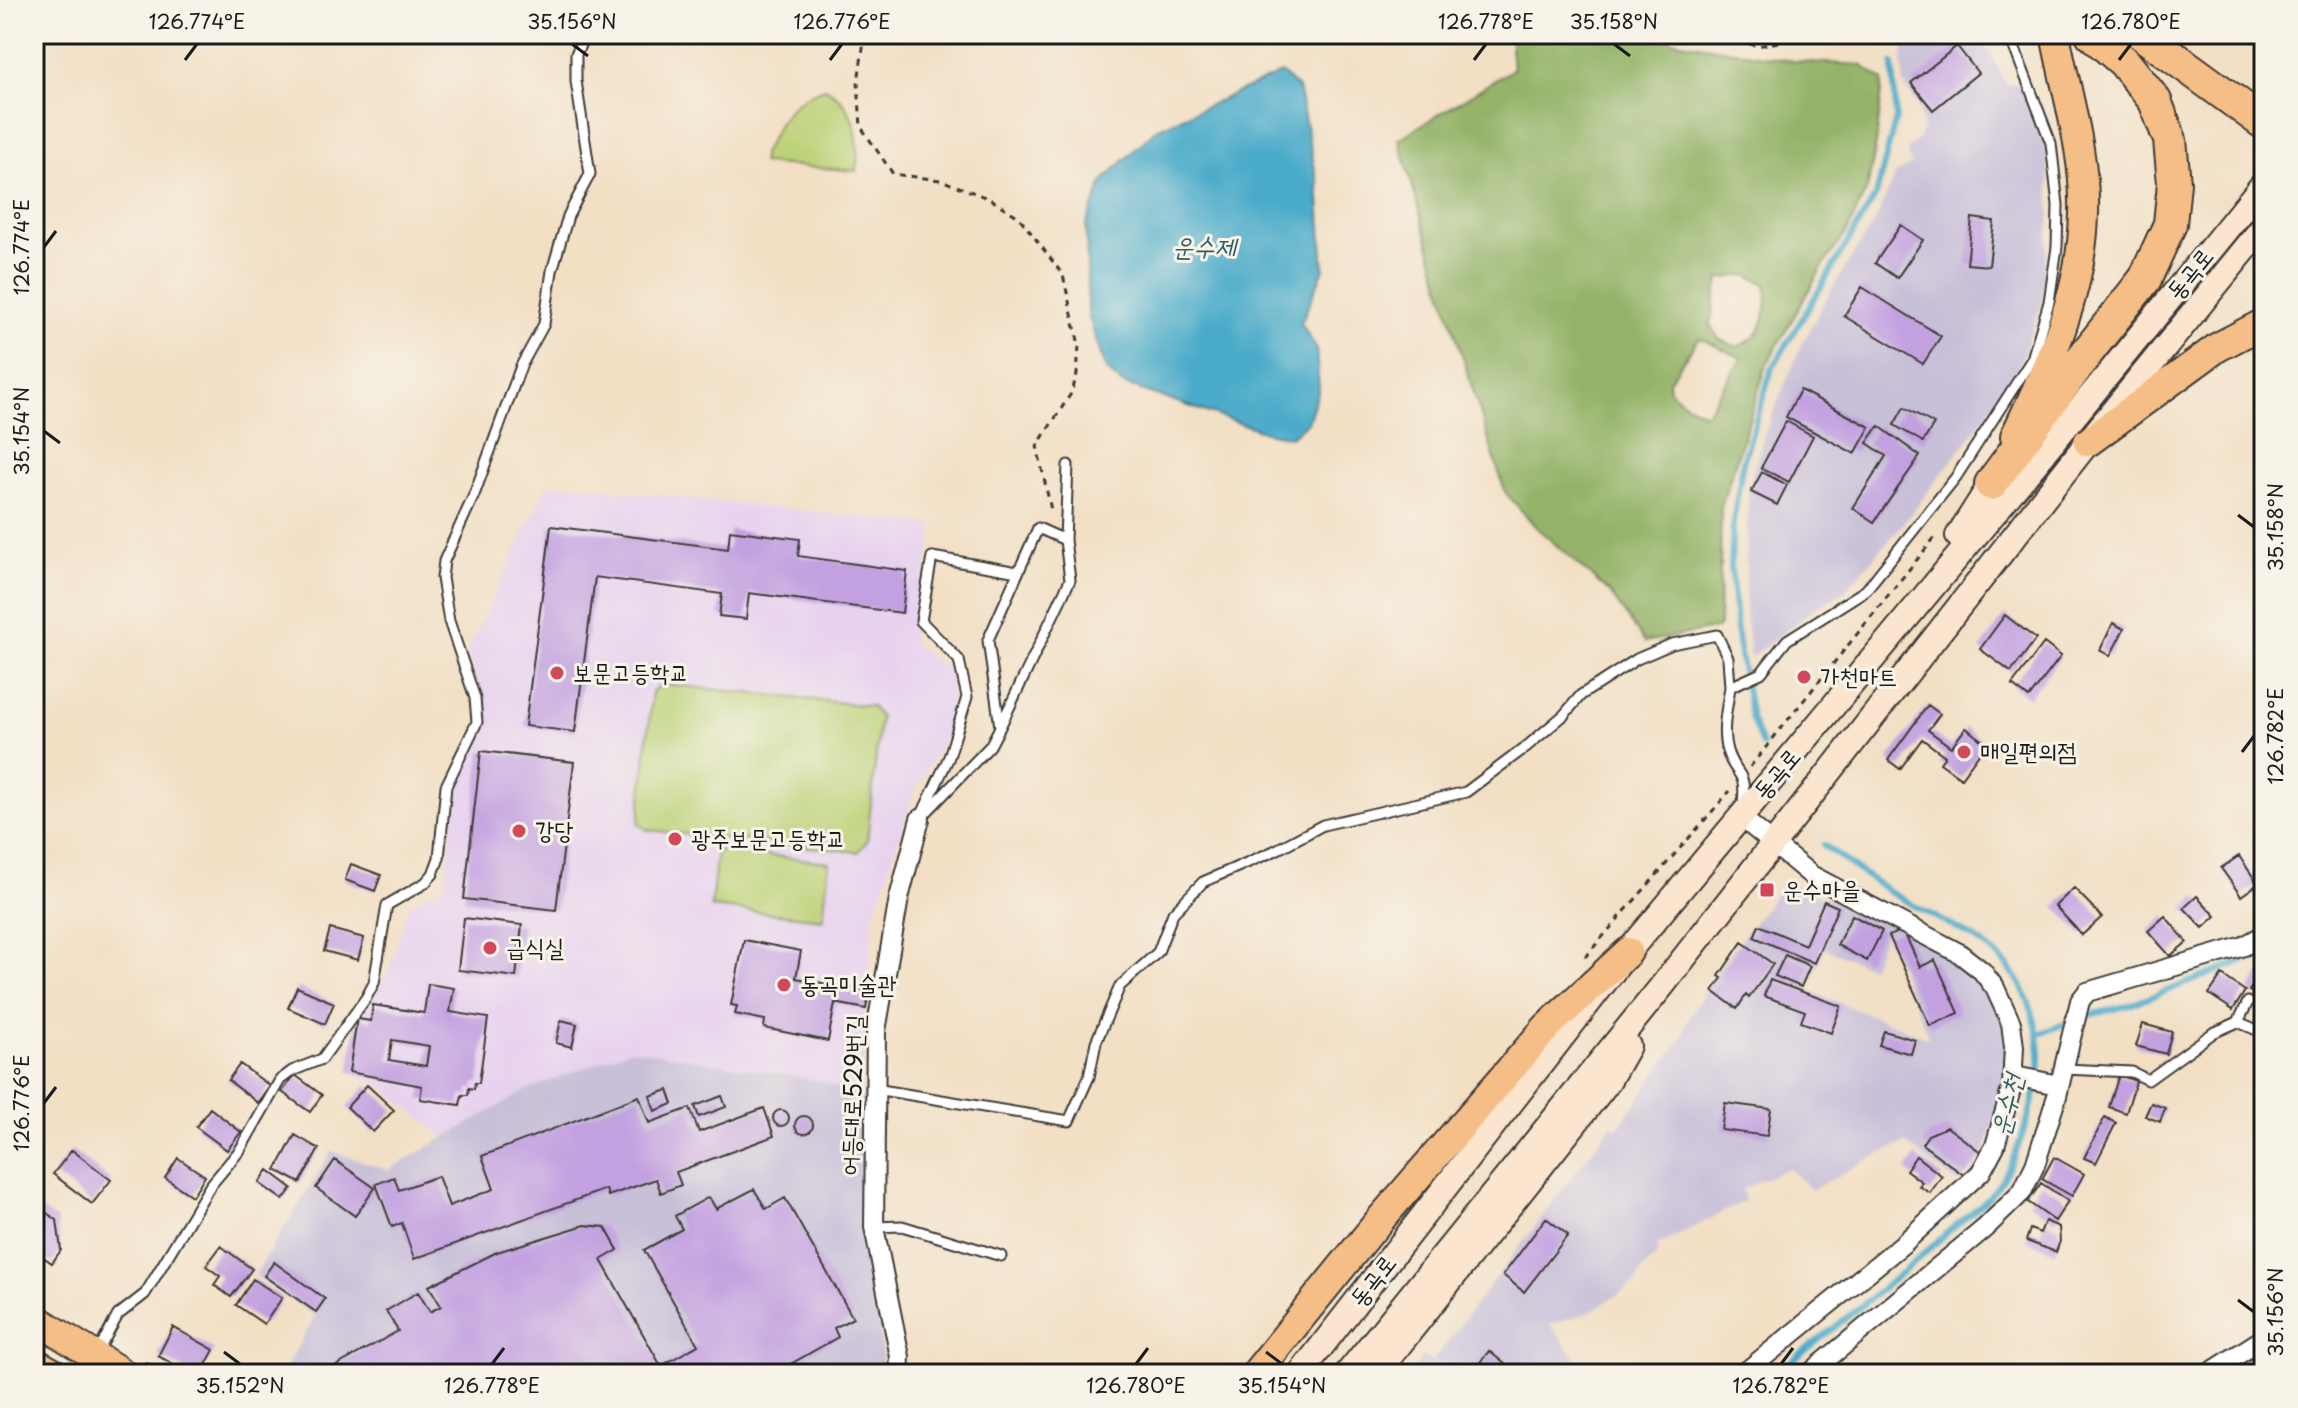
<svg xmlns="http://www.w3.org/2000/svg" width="2298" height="1408" font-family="'Playpen Sans','Poor Story',sans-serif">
	<rect width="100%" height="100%" fill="#f7f3e8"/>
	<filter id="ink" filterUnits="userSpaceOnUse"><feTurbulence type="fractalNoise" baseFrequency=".0125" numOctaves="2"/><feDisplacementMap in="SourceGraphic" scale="16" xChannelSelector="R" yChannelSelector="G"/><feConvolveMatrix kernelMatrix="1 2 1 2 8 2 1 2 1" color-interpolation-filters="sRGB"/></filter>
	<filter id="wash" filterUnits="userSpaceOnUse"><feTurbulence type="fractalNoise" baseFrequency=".006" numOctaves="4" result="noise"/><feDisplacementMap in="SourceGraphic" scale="32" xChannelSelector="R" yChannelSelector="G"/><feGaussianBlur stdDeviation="1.8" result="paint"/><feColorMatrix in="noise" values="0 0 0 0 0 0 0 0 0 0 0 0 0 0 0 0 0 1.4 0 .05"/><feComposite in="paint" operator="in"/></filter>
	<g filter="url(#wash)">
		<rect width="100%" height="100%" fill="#f2dfc4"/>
		<path fill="#e7d2ef" d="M547 485H571L934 525 912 642 953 673 947 734 913 794 872 922 869 992 864 1016 863 1097 821 1081 632 1049 527 1090 444 1137 377 1083 349 1072 357 1019 389 971 408 907 445 883 457 786 484 718 468 650Z"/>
		<path fill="#c8bfd8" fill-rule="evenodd" d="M1906 34H1969L1989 51 2006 84 2023 85 2046 150 2049 177 2050 214 2042 303 2019 365 1996 403 1902 525 1843 593 1814 609 1750 658 1745 610 1748 488 1766 430 1802 344 1831 290 1879 214 1895 174 1912 164 1907 155 1908 148 1919 138 1923 128 1919 108 1904 84 1902 58Z
			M1786 881 1820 896 1842 901 1891 921 1966 967 1983 987 2005 1027 2007 1075 1985 1150 1976 1166 1958 1183 1905 1143 1879 1154 1811 1190 1789 1168 1742 1189 1745 1201 1657 1246 1659 1253 1640 1273 1638 1280 1618 1295 1587 1313 1549 1324 1583 1366 1582 1374H1410L1423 1356 1432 1362 1612 1124 1617 1127 1626 1117 1683 1036 1685 1025 1719 968ZM1885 933 1929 1038H1928L1807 990 1825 948 1871 968Z
			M632 1049 821 1081 863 1097 861 1236 880 1332 884 1374H282L315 1316 255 1275 332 1151 388 1170 527 1090Z"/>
		<path fill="#bbd176" stroke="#6c7649" stroke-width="2" d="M825 88C855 103 861 140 856 171L762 163V156C779 123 787 100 825 88Z
			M662 684 871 706 880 717 867 841 858 852 648 830 639 824 652 692Z
			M717 850 829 862 823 919 711 907Z"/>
		<path fill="#94b367" stroke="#586842" stroke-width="2" fill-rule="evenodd" d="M1510 34H1660L1674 41 1793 61 1861 65 1883 80 1876 144 1867 189 1847 232 1821 269 1767 364 1721 507 1719 628 1645 642 1609 592 1537 528 1505 492 1445 301 1399 139 1513 69ZM1746 275 1766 284C1768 300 1766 324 1755 336 1751 340 1743 344 1738 347L1720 340 1710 326 1719 279ZM1699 338 1742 358 1706 414 1686 404 1670 391 1669 381Z"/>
		<path fill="#4aaac9" stroke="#336372" stroke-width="2" d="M1281 73 1298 88 1318 183 1324 269 1301 323 1316 348 1319 389 1308 422 1291 437 1266 432 1123 384 1106 370 1088 315 1086 225 1104 180 1156 129Z"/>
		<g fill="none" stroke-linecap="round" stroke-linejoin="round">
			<path stroke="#4aaac9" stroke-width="6" d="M1762 745 1751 717 1738 643 1731 567 1733 522 1743 462 1772 369 1876 195 1896 118 1893 64
				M2038 1034 2085 1016 2130 1005 2264 953
				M1776 1374C1834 1327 1894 1282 1949 1231 1964 1218 1982 1206 1994 1191 2016 1164 2041 1089 2040 1054 2039 1026 2028 991 2010 969 1984 936 1939 921 1904 900 1876 884 1850 865 1824 845"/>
		</g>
		<g id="blocks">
			<path fill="#c3a1e0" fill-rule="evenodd" d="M1957 46 1978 73 1933 110 1911 83Z
				M1972 218 1994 221 1989 266 1967 264Z
				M1901 225 1923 240 1897 278 1875 263Z
				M1862 287 1941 336 1923 364 1844 316Z
				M1800 390 1870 427 1855 454 1786 417Z
				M1904 407 1934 424 1923 442 1894 425Z
				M1786 421 1813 436 1789 482 1761 468Z
				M1879 426 1920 456 1874 522 1853 508 1886 456 1867 443Z
				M1762 472 1787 485 1777 505 1751 492Z
				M551 526 728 549 730 530 800 539 798 556 907 571 902 613 749 593 746 619 719 616 722 594 595 577 575 732 525 726Z
				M2005 615 2036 639 2011 672 1980 649Z
				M2113 623 2124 629 2110 656 2100 650Z
				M2044 643 2061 656 2029 698 2012 685Z
				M1928 705 1940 714 1928 730 1951 747 1966 728 1986 744 1961 778 1940 763 1945 756 1922 739 1900 769 1888 760Z
				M481 751 574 762 556 910 464 899Z
				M2239 856 2258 884 2241 896 2221 868Z
				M351 864 381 875 375 891 345 880Z
				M2074 888 2102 917 2082 935 2055 906Z
				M2197 896 2216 916 2203 928 2184 908Z
				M1824 901 1838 907 1814 963 1754 937 1759 925 1805 945Z
				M1852 915 1882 931 1867 961 1837 945Z
				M2165 916 2187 942 2170 956 2148 931Z
				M464 918 522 925 516 977 458 970Z
				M330 929 364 938 358 960 324 951Z
				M1903 930 1920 967 1935 960 1959 1013 1930 1026 1889 936Z
				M744 940 801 951 796 978 869 992 866 1009 835 1003 828 1041 764 1028 765 1020 735 1014 737 1006 731 1005Z
				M1742 942 1773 964 1749 998 1746 995 1737 1009 1713 991 1722 978 1719 976Z
				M1785 955 1810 966 1801 987 1775 976Z
				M2264 968V986L2258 996 2249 991Z
				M2222 975 2245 991 2233 1010 2209 994Z
				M1770 980 1841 1006 1831 1033 1801 1022 1805 1011 1764 996Z
				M428 984 454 988 450 1012 488 1018 479 1083H475L474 1089 469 1088 468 1095H462L460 1105 420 1099 422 1086 349 1072 357 1019 371 1021 373 1005 424 1013ZM392 1040 429 1046 426 1066 389 1060Z
				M297 987 334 1003 325 1024 288 1008Z
				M561 1020 577 1024 572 1047 556 1043Z
				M2143 1024 2172 1032 2166 1054 2136 1046Z
				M1884 1031 1915 1040 1911 1054 1879 1045Z
				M240 1064 270 1086 258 1103 228 1080Z
				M295 1075 322 1095 310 1112 282 1092Z
				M2119 1075 2136 1081 2126 1113 2109 1107Z
				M367 1085 394 1110 373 1132 347 1107Z
				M668 1090 673 1104 655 1111 650 1096Z
				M639 1096 649 1123 690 1108 699 1132 764 1108 774 1136 676 1172 681 1185 661 1193 656 1179 608 1196 606 1189 414 1259 402 1223 392 1227 376 1184 394 1177 399 1190 438 1176 449 1206 494 1189 482 1156Z
				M722 1096 726 1107 699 1117 695 1106Z
				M1725 1103 1771 1109 1767 1136 1721 1130Z
				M2151 1103 2165 1108 2160 1122 2145 1116Z
				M210 1108 241 1132 227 1150 196 1127Z
				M773 1118a8 8 0 1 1 16 0a8 8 0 1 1-16 0Z
				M795 1125a9 9 0 1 1 18 0a9 9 0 1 1-18 0Z
				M2105 1117 2116 1123 2096 1163 2084 1158Z
				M1947 1127 1982 1153 1965 1176 1922 1144 1928 1135Z
				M295 1135 319 1149 300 1183 276 1170Z
				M72 1150 111 1180 92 1204 53 1174Z
				M1916 1156 1942 1176 1930 1193 1919 1186 1922 1182 1906 1170Z
				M2054 1157 2084 1174 2072 1196 2042 1179Z
				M178 1158 205 1176 192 1196 165 1178Z
				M335 1160 375 1188 355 1216 316 1188Z
				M268 1170 292 1188 283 1200 259 1183Z
				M2041 1183 2068 1201 2055 1221 2028 1202Z
				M754 1189 766 1209 785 1198 853 1318 834 1328 838 1337 773 1374H331L329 1370 398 1331 386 1311 418 1292 430 1312 441 1306 429 1286 497 1252 585 1225 605 1227 618 1250 601 1260 661 1366 698 1345 644 1250 682 1229 675 1216 709 1197 716 1209Z
				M38 1207 57 1220 61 1250 52 1263 34 1251V1213Z
				M1546 1218 1568 1235 1524 1292 1503 1275Z
				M2045 1221 2059 1227 2060 1241 2056 1252 2026 1241 2030 1229 2040 1233Z
				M221 1246 252 1269 231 1297 214 1285 220 1276 206 1266Z
				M274 1262 325 1299 316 1312 264 1276Z
				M253 1279 282 1298 264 1324 236 1305Z
				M173 1327 214 1350 201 1374H192L158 1356Z
				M1489 1351 1517 1374H1471Z"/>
		</g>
	</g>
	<g filter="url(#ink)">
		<use href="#blocks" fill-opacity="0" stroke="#3c3935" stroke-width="2"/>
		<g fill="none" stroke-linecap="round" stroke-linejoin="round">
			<defs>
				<path id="service" d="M1065 540 1068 465
					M1743 803C1747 769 1735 777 1727 751 1721 731 1727 708 1730 687L1761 673 1787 640 1866 590 1956 477 2032 359 2049 302 2057 247 2058 205 2051 143 2009 34
					M923 812 949 757 967 697 959 660 921 621 932 557 1018 572
					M920 819 990 746 1000 727 1070 580 1065 540 1038 528 988 640 1000 727
					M2238 1022 2248 1002
					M2064 1069 2132 1072 2148 1080 2213 1033 2238 1022 2264 1033
					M875 1089 1069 1121 1089 1077 1096 1042 1120 986 1158 952 1173 913 1203 882 1274 851 1323 825 1466 792 1526 747 1564 715 1581 695 1637 659 1672 644 1717 635 1728 658 1730 687
					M874 1227 902 1226 1001 1256
					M97 1353 118 1315 145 1294 210 1186 240 1150 280 1080 292 1071 322 1059 366 998 374 983 387 905 425 883 433 874 439 858 446 786 477 722 475 698 449 621 442 578 444 561 474 495 521 366 544 324 552 271 568 216 590 174 576 81V54L585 34"/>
				<path id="minor" d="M1741 817 1811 875 1959 953 1982 971 1995 988 2011 1023 2014 1047 2012 1086 1995 1146 1981 1172 1904 1243 1743 1374
					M2014 1076 2059 1085
					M899 1374 900 1357 874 1227 876 1031 899 898 920 819
					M1809 1374 1985 1228 2022 1192 2035 1165 2057 1096 2080 1001 2087 992 2244 946 2264 935
					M2208 1374 2264 1338"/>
				<path id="secondary" d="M1958 536 1991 484
					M1300 1374 1628 952 2036 463 2264 183
					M1347 1374 1662 986 2088 442 2264 226
					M1376 1374 1607 1083 1628 1046"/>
				<path id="primary" d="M34 1318 124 1374
					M34 1362 55 1374
					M1255 1374 1379 1221 1547 1027 1628 952"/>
				<path id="trunk" d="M2015 436C2049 365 2082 294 2084 214 2086 158 2068 99 2057 44
					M2088 442 2218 347 2264 323"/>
				<path id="motorway" d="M2142 34 2264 123
					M1991 484 2085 355 2145 279 2170 224 2174 183 2170 140 2155 101 2124 62 2092 34"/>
			</defs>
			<use href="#service" stroke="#3c3935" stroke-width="13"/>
			<use href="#minor" stroke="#3c3935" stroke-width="22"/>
			<use href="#secondary" stroke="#3c3935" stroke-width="28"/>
			<use href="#primary" stroke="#3c3935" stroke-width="32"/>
			<use href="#trunk" stroke="#3c3935" stroke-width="32"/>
			<use href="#motorway" stroke="#3c3935" stroke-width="36"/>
			<path stroke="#3c3935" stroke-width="3" stroke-dasharray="6 6" stroke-linecap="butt" d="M865 34 858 82 861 127 893 174 941 180 990 199 1019 217 1063 275 1079 345 1077 374 1072 392 1037 446 1051 510
				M1714 34 1758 46 1818 34
				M1750 767 1936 536
				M1585 957 1730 791
				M145 1362 166 1374"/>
			<use href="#service" stroke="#fff" stroke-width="9"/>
			<use href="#minor" stroke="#fff" stroke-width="18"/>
			<use href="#secondary" stroke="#fbe5cf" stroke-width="24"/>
			<use href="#primary" stroke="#f6be87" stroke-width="28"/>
			<use href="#trunk" stroke="#f6be87" stroke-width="28"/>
			<use href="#motorway" stroke="#f6be87" stroke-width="32"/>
		</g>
	</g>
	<path fill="none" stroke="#1c1c1c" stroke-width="3" d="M572 44 588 56M1614 44 1630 56M185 60 197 44M830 60 842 44M1474 60 1486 44M2119 60 2131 44M44 247 56 231M44 431 60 443M2238 515 2254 527M2242 752 2254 736M44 1103 56 1087M2238 1300 2254 1312M224 1352 240 1364M1266 1352 1282 1364M492 1364 504 1348M1136 1364 1148 1348M1781 1364 1793 1348"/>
	<g fill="#d1495b" stroke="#f7f3e8" stroke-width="3">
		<circle cx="557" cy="673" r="8"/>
		<circle cx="1804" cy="677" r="8"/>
		<circle cx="1964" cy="752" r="8"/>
		<circle cx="519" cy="831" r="8"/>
		<circle cx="675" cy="839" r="8"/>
		<rect x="1759" y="882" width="16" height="16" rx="4"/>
		<circle cx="490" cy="948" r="8"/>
		<circle cx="784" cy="985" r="8"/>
	</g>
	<g text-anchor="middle" stroke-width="6" stroke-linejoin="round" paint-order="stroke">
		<g font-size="24" fill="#1c1c1c" stroke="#f7f3e8">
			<text transform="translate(2190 274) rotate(-51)" y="8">동곡로</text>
			<text transform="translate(1777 774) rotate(-50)" y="8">동곡로</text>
			<text transform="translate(853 1095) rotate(-88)" y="8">어등대로529번길</text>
			<text transform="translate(1373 1281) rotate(-52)" y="8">동곡로</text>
		</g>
		<g font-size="24" fill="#1c1c1c" stroke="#f7f3e8" text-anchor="start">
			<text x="573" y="681">보문고등학교</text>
			<text x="1820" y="685">가천마트</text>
			<text x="1980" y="760">매일편의점</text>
			<text x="535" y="839">강당</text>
			<text x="691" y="847">광주보문고등학교</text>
			<text x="1783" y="898">운수마을</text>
			<text x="506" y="956">급식실</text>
			<text x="800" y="993">동곡미술관</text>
		</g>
		<g font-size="26" font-style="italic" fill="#315c6a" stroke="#f7f3e8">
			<text x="1204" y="256">운수제</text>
			<text transform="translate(2007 1105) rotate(-76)" y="9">운수천</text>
		</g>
	</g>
	<rect width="2298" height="1408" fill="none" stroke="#f7f3e8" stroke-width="88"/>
	<rect x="44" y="44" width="2210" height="1320" fill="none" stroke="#1c1c1c" stroke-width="3"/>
	<g font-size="20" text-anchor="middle" fill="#1c1c1c">
		<text x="197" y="29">126.774°E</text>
		<text x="572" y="29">35.156°N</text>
		<text x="842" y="29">126.776°E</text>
		<text x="1486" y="29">126.778°E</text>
		<text x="1614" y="29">35.158°N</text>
		<text x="2131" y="29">126.780°E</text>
		<text transform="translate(22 247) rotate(-90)" y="7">126.774°E</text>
		<text transform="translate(22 431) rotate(-90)" y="7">35.154°N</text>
		<text transform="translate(2276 527) rotate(-90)" y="7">35.158°N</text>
		<text transform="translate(2276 736) rotate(-90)" y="7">126.782°E</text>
		<text transform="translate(22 1103) rotate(-90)" y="7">126.776°E</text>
		<text transform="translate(2276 1312) rotate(-90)" y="7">35.156°N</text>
		<text x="240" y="1393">35.152°N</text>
		<text x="492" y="1393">126.778°E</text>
		<text x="1136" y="1393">126.780°E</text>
		<text x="1282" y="1393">35.154°N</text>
		<text x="1781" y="1393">126.782°E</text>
	</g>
</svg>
